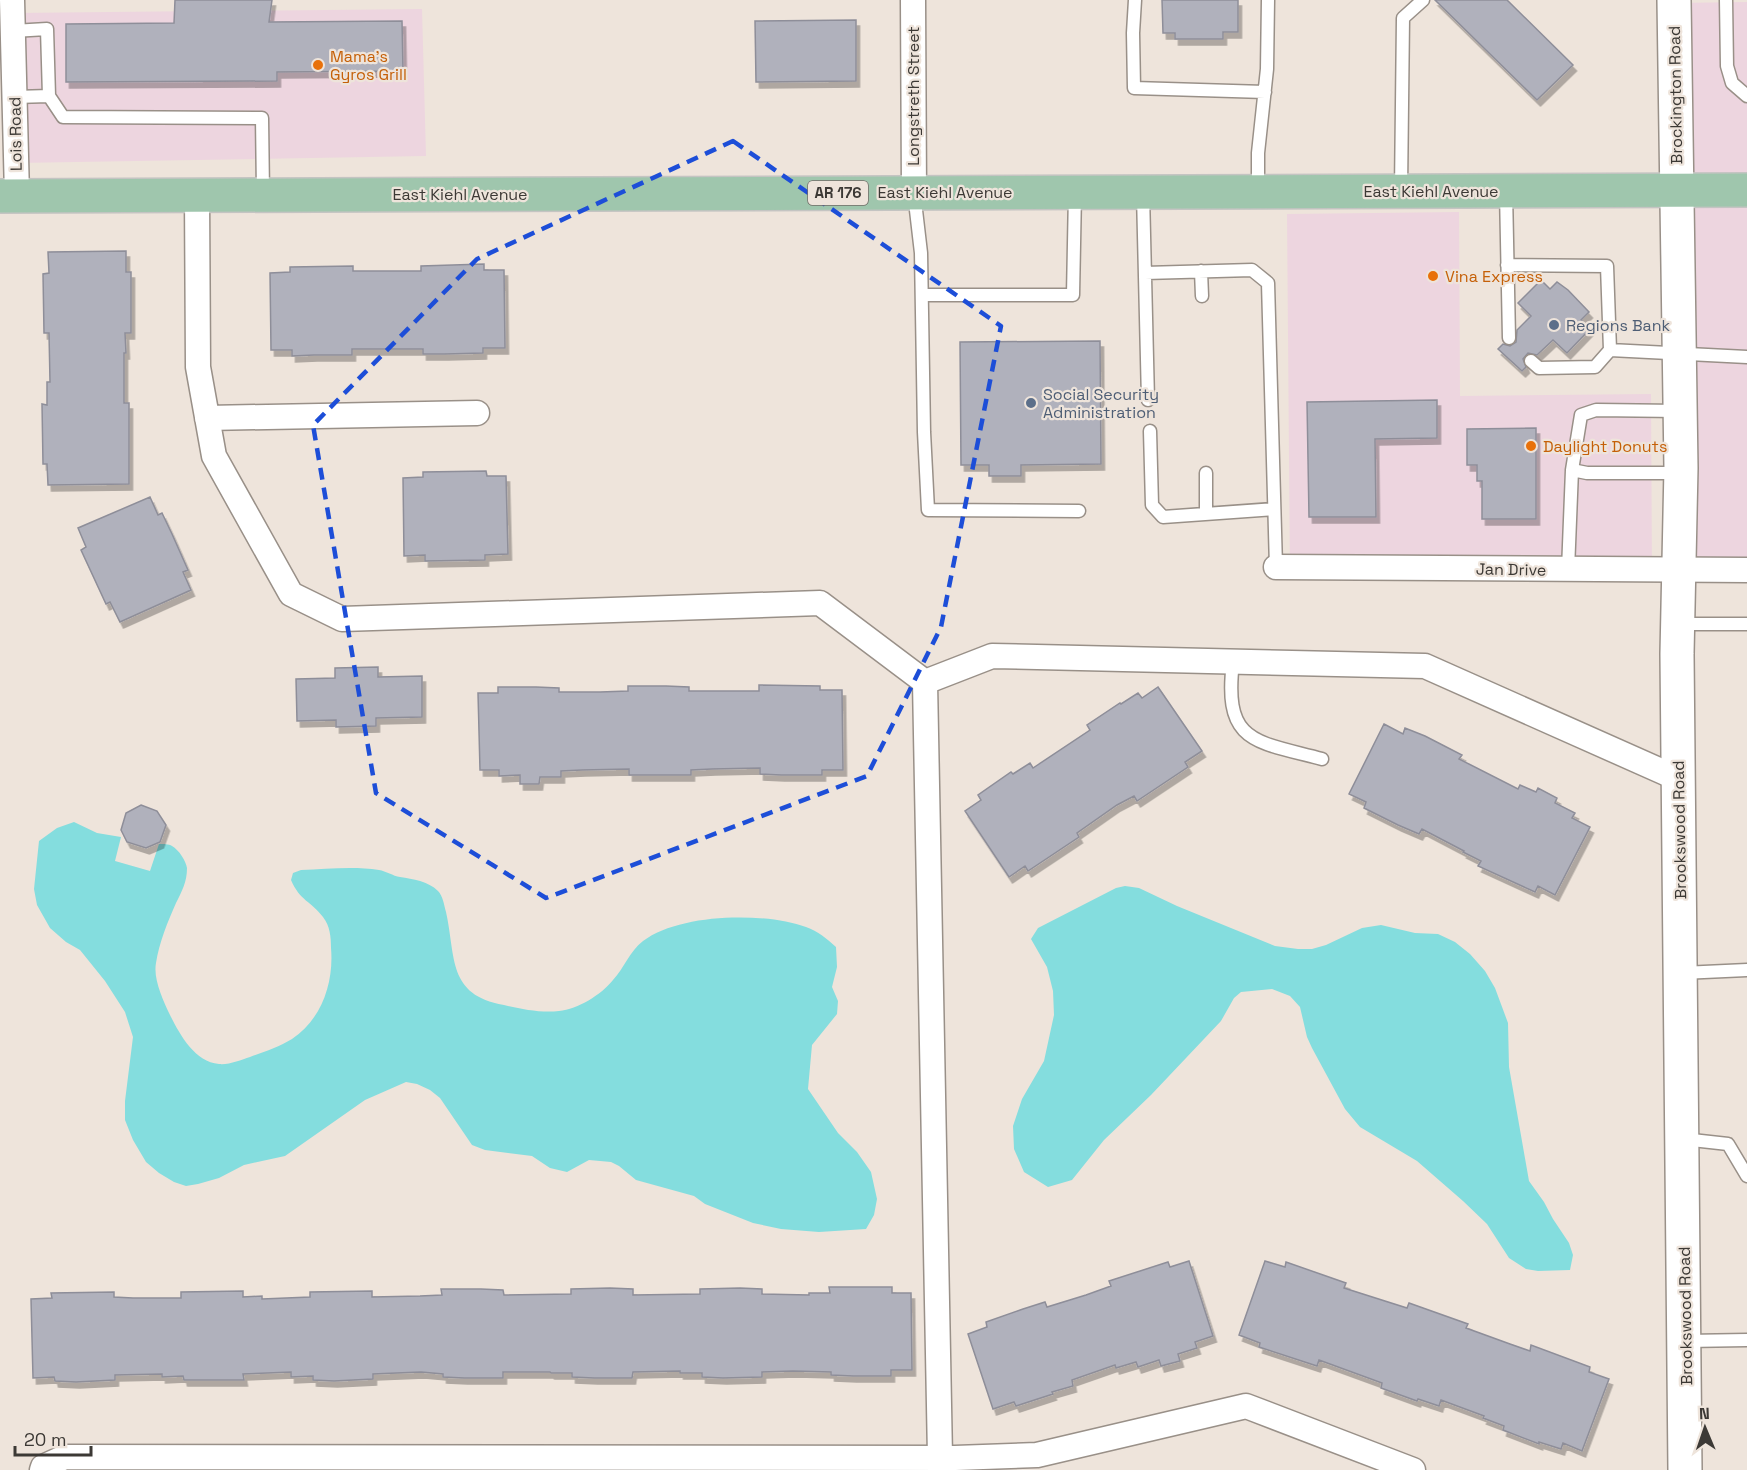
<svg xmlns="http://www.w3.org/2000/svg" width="1747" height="1470" font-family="'Space Grotesk',sans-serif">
	<defs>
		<filter id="shadow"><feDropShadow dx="3.5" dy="6" stdDeviation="0" flood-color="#0004"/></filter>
	</defs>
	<rect width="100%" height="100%" fill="#eee4db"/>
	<path fill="#edd5df" d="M1747 2V581L1678 582 1674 3Z
		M422 9 426 156 16 163 13 13Z
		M1459 212 1460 396 1651 394 1652 575 1290 578 1287 214Z"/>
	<path fill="#84ddde" d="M74 822 97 833 121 837 115 861 150 871 159 844C163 844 169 844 172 846 179 850 186 861 187 868 187 882 182 891 176 903 168 921 159 943 156 963 153 979 163 1000 170 1015 180 1035 195 1062 219 1064 229 1065 241 1060 250 1057 264 1052 279 1047 292 1039 322 1019 334 982 331 948 331 937 330 926 323 917 311 901 300 901 291 880L293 873 301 870C327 869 354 866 379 870 386 871 393 876 400 877 413 879 428 881 438 891 443 896 444 905 446 912 456 957 447 995 504 1005 521 1009 541 1013 559 1011 578 1009 601 995 613 980 625 967 629 952 643 941 680 913 764 912 806 927 818 931 827 939 836 947L837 967 832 987 838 1001 837 1014 812 1045 808 1089 838 1133 857 1152 871 1172 877 1199 874 1215 866 1229 819 1232 781 1229 753 1223 705 1204 694 1196 636 1180 619 1166 611 1162 589 1160 567 1172 550 1168 532 1156 485 1150 472 1145 440 1098 430 1090 417 1084 406 1082 365 1100 285 1156 244 1165 219 1178 198 1184 186 1186 174 1182 159 1173 146 1162 133 1140 125 1120V1101L133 1037 125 1012 105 981 80 950 66 942 50 928 37 905 34 889 39 841 57 828Z
		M1125 886 1139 888 1177 906 1275 946 1298 949H1312L1326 945 1362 928 1381 925 1415 933 1438 934 1455 942 1470 954 1485 971 1495 988 1508 1023 1509 1067 1529 1181 1544 1202 1553 1219 1569 1243 1573 1255 1570 1270 1538 1271 1526 1269 1509 1258 1487 1224 1463 1201 1417 1161 1360 1127 1345 1109 1312 1048 1307 1037 1300 1007 1290 996 1272 989 1241 992 1234 998 1221 1021 1151 1095 1104 1140 1072 1180 1048 1187 1024 1172 1014 1149 1013 1126 1022 1099 1044 1061 1054 1015 1053 991 1047 967 1031 939 1038 928 1116 888Z"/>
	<path fill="#b0b1bc" stroke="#8e8e99" stroke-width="1.5" filter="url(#shadow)" d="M175 0H272L269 22 402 21 403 71 277 72V81L66 82V24L174 23Z
		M1162 0H1238V32H1223V39H1175V33H1163Z
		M1435 0H1507L1573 65 1537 100Z
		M856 20V81L756 82 755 21Z
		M126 251V272H131V333H125L126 353H124V403H129V484L48 485 47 464H43L42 404 47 405V382H50L49 333H44L43 274 49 273 48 252Z
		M484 264V270H504L505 348H483V353L445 354H423V349H352V355H314L292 356V350H271L270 273 290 272V267L353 266V271H421V266Z
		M1541 280 1550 289 1557 282 1568 290 1589 312 1581 320 1590 329 1567 353 1553 340 1537 355 1528 353 1523 359 1526 367 1522 371 1498 349 1503 344 1510 346 1516 342 1517 330 1531 316 1518 303Z
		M1100 341 1101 464 1021 465V476H989V465H961L960 342Z
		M1437 400V438L1375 439 1376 517H1309L1307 402Z
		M1536 428V519H1482V481H1477V465H1467V429Z
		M486 471 487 476H506L508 554 485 555V560L425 561V555L404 556 403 478 423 477V472Z
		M150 497 158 515 162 513 172 534 188 570 183 572 191 590 120 622 110 602 106 604 81 550 86 547 78 528Z
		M378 667V677L422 676V717L376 718V726L336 727V720L297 721 296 679 335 678V668Z
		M759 685 820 686V690H842L843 770H822V775H781L760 774V768L712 769 691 770V775H629V769L582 770 561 771V777H540L539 784H520V775L499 776V770H480L478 693H498V687H536L559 688V692H600L628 691V686H666L689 687V691H759Z
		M1158 687 1202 751 1185 762 1188 767 1137 801 1134 796 1117 805 1077 833 1079 837 1028 871 1025 866 1009 877 965 811 981 800 978 795 1011 772 1013 774 1030 763 1033 768 1090 730 1087 725 1120 703 1121 704 1138 693 1142 698Z
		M1384 724 1403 734 1405 728 1425 736 1462 755 1459 759 1518 789 1520 785 1536 792 1538 788 1557 798 1555 803 1575 813 1572 818 1590 827 1555 895 1538 886 1535 892 1478 866 1481 861 1463 852 1464 851 1422 829 1419 834 1398 825 1364 808 1366 802 1349 794Z
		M141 805 157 811 166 825 160 842 146 848 127 842 121 830 126 813Z
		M1189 1261 1213 1336 1195 1342 1197 1348 1178 1354 1180 1361 1161 1366 1159 1360 1138 1367 1136 1362 1116 1368 1115 1365 1072 1380 1073 1386 1052 1392 1053 1394 1016 1406 1014 1402 993 1409 968 1334 987 1327 986 1322 1023 1309 1045 1302 1047 1307 1086 1295 1111 1286 1109 1281 1168 1262 1170 1267Z
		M1265 1261 1285 1267 1286 1262 1346 1283 1344 1288 1407 1308 1409 1303 1468 1324 1466 1328 1510 1344 1530 1351 1531 1345 1590 1367 1589 1372 1609 1379 1582 1451 1563 1443 1561 1449 1539 1442V1444L1503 1430 1504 1426 1483 1418 1484 1416 1441 1400 1439 1406 1418 1399 1417 1401 1381 1388 1382 1383 1319 1360 1317 1366 1259 1347 1260 1343 1239 1335Z
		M829 1287H892V1293H911L912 1370H891V1376H853L831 1375V1372L793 1371 762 1372V1377L723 1378 702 1377V1373H680V1371L633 1372 632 1378H594L572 1377V1373H551L550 1372H503V1378H464L443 1377V1374L421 1372 373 1374V1379L334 1381 313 1380V1376L291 1377V1372L243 1374 244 1380H184L183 1376 162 1377V1374L115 1375V1380L76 1382 55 1381 54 1377 33 1378 31 1299 52 1298 51 1293 114 1292V1297L133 1298H181V1292L243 1291V1297L262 1296V1299L310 1297V1292L372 1291V1297L420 1296 442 1295 441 1289H481L503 1290 504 1295 571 1294V1289L610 1288 633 1289V1295L700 1294V1289L740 1288 762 1289V1294L809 1295V1293H830Z"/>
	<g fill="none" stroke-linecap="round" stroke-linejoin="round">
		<defs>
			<path id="lane" d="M1135 0 1133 33 1134 88 1265 92
				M1726 0 1727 66 1732 83 1747 96
				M13 31 47 29 49 96 15 97
				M49 96 63 117 262 118 263 193
				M1258 190V153L1267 69 1268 0
				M1401 190 1403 18 1423 0
				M1506 192 1509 338
				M914 193 921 253 924 432 928 510 1079 511
				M1143 194 1148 400
				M1507 265 1607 266 1610 350 1595 367 1539 368 1531 361
				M1201 271 1202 296
				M1145 273 1252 270 1268 283 1276 567
				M922 295H1073L1075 193
				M1610 350 1747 357
				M1679 411 1596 410 1581 415 1572 470 1587 473H1681
				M1150 431 1152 505 1163 517 1274 509
				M1206 473V513
				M1568 570 1572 470
				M1679 624H1747
				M1233 662C1223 744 1255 741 1322 759
				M1682 973 1747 970
				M1683 1139 1728 1144 1747 1176
				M1686 1341 1747 1340"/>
			<path id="street" d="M12 0 17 195
				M913 0 914 192
				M197 195 198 367 214 456 291 594 342 619 820 603 925 682 992 656 1425 666 1679 779
				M207 418 477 413
				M1276 567 1747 570
				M925 682 940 1457
				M42 1470 43 1467 65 1457 955 1458 1037 1455 1246 1406 1413 1470"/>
			<path id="secondary" d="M1674 0 1681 468 1677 654 1685 1470"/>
			<path id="primary" d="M0 196 1747 190"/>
		</defs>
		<use href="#lane" stroke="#999088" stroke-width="15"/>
		<use href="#street" stroke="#999088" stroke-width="27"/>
		<use href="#secondary" stroke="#999088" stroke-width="36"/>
		<use href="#primary" stroke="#c4c4c2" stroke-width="36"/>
		<use href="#lane" stroke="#fff" stroke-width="12"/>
		<use href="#street" stroke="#fff" stroke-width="24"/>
		<use href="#secondary" stroke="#fff" stroke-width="33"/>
		<use href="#primary" stroke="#9fc6ad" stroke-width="33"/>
	</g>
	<path fill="none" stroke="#1d4ed8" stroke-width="4.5" stroke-dasharray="12 8" stroke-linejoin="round" d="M733 141 1001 326 941 627 867 776 546 898 376 793 313 425 477 259Z"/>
	<g fill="#e8710a" stroke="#eee4db" stroke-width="2">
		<circle cx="318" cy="65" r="6"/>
		<circle cx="1433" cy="276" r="6"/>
		<circle cx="1531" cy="446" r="6"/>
	</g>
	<g fill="#5c6f8a" stroke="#eee4db" stroke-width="2">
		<circle cx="1554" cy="325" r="6"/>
		<circle cx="1031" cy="403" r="6"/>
	</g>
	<g text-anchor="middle" stroke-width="4.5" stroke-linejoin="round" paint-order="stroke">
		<rect fill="#eee4db" stroke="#716c67" stroke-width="1.5" x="808" y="181" width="60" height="24" rx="4.5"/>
		<g font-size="15" font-weight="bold" fill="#3c3935">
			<text x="838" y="198">AR 176</text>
		</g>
		<g font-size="16" fill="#c56008" stroke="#eee4db" text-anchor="start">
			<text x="330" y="62">Mama's<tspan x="330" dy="18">Gyros Grill</tspan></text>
			<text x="1445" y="282">Vina Express</text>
			<text x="1543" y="452">Daylight Donuts</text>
		</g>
		<g font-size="16" fill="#3c3935" stroke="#eee4db">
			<text transform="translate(1675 95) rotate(-91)" y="6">Brockington Road</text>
			<text transform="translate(913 96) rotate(-90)" y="6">Longstreth Street</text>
			<text transform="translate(15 134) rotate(-91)" y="6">Lois Road</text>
			<text x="1431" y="197">East Kiehl Avenue</text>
			<text x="945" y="198">East Kiehl Avenue</text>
			<text x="460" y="200">East Kiehl Avenue</text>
			<text transform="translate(1511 569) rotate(1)" y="6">Jan Drive</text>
			<text transform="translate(1679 830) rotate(-91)" y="6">Brookswood Road</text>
			<text transform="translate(1685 1316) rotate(-91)" y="6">Brookswood Road</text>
		</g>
		<g font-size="16" fill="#4e5e75" stroke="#eee4db" text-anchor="start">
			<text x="1566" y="331">Regions Bank</text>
			<text x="1043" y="400">Social Security<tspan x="1043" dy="18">Administration</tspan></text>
		</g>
	</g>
	<g transform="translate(1705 1428) rotate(358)" stroke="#eee4db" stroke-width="4.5" paint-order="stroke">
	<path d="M0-4.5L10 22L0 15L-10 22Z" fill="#3c3935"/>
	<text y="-9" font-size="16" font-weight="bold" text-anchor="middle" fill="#3c3935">N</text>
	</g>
	<path d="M15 1446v9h76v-9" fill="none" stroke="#3c3935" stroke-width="3"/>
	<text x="24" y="1446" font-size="18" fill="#3c3935" stroke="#eee4db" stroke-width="4.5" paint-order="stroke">20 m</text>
</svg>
